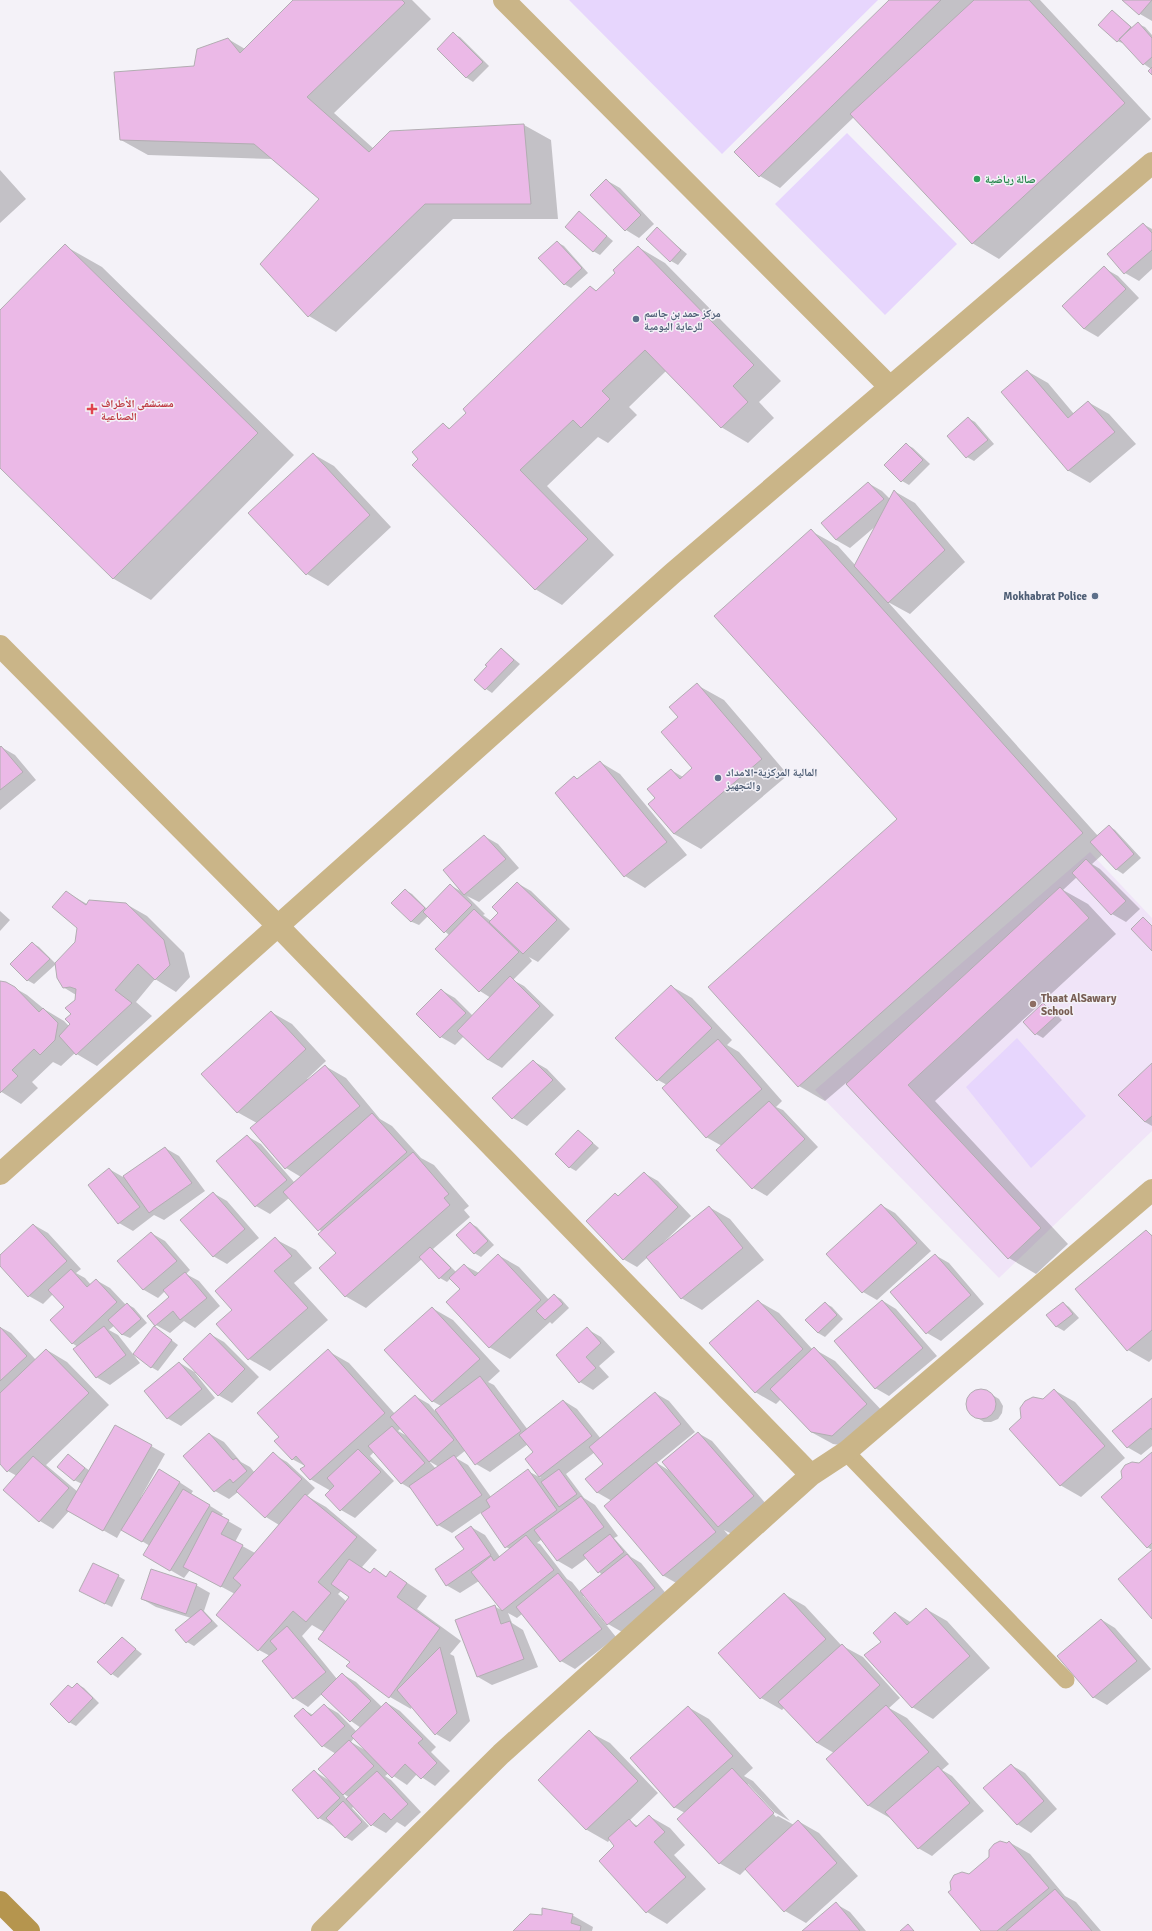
<svg xmlns="http://www.w3.org/2000/svg" width="1152" height="1931" font-family="Signika,'Noto Naskh Arabic',sans-serif">
	<rect width="100%" height="100%" fill="#f4f2f8"/>
	<path fill="#f0e4f8" d="M1090 852 1152 918V1131L999 1278 815 1090Z"/>
	<path fill="#e7d6fd" d="M569 0H878L722 154Z
		M847 133 957 244 885 315 775 204Z
		M1017 1038 1086 1116 1031 1168 966 1087Z"/>
	<path fill="#0003" fill-rule="evenodd" d="M294 0H412L431 19 334 113 374 149 524 125 551 140 558 219H453L336 332 309 316 261 264 321 199 273 159 148 155 121 140 195 67 228 39 245 49Z
		M891 0H1040L1151 119 999 259 972 243 854 117 780 188 760 176 735 152Z
		M1124 0H1152V21L1140 14Z
		M1112 11 1133 28 1138 24 1145 27 1152 35V74L1151 69 1144 64 1125 44 1117 41Z
		M453 34 460 37 489 66 473 82 467 78 438 49Z
		M0 170 26 199 0 223Z
		M606 180 620 188 654 224 639 238 626 230Z
		M579 212 613 241 600 255 593 251Z
		M1143 224 1152 229V269L1139 281 1125 273Z
		M657 229 687 254 678 265 671 261Z
		M557 242 564 246 588 273 571 288 564 284Z
		M65 246 102 267 294 455 151 600 114 579 0 467V311Z
		M638 247 665 263 781 381 759 402 774 418 748 443 721 427 666 371 629 407 637 415 608 443 598 437 547 486 614 555 562 605 535 589 420 459 443 424 451 429 591 287 597 291 617 273Z
		M1104 268 1118 276 1139 298 1098 337 1084 329Z
		M1027 371 1048 383 1074 414 1088 402 1109 414 1136 444 1090 483 1069 471 1002 392Z
		M968 418 975 422 994 444 974 461 967 457 948 436Z
		M906 444 913 448 930 464 909 485 902 481 885 465Z
		M313 454 334 466 391 527 328 586 307 574Z
		M868 483 882 491 890 499 894 491 915 503 965 562 910 614 888 602 1098 836 1109 826 1115 830 1141 858 1123 874 1117 870 1103 854 1092 864 1100 869 1140 909 1126 922 1112 914 1077 877 1063 890 1088 904 1116 934 935 1101 1068 1244 1036 1274 1009 1258 846 1083 825 1101 799 1086 898 819 811 531 838 546 856 566 877 525 850 548 836 540 822 523Z
		M502 649 520 664 492 693 486 689Z
		M697 685 724 700 788 775 701 849 674 834 656 799 671 770 683 777 694 768 680 717Z
		M1 747 15 755 36 780 0 810V749Z
		M600 762 620 774 687 855 645 888 625 876 578 780Z
		M484 836 498 844 519 868 479 902 467 896 485 914 483 915 491 921 499 913 517 883 531 891 570 929 538 962 529 957 532 961 513 980 524 986 554 1015 502 1068 488 1060 464 1036 455 1045 441 1037V990L455 998 473 1016 491 998 480 991 436 949 449 935 428 916 419 925 412 922 392 903 405 890 412 894 427 909 450 885 464 893Z
		M66 892 87 904H126L147 916 184 953 190 977 176 992 155 979 136 1002 152 1016 97 1066 75 1053 61 1066 53 1062 32 1082 38 1088 21 1104 0 1091V982L6 983 27 995 44 1009 64 1021 69 1026 76 995 63 987 76 942 78 927Z
		M0 911 10 920 0 931Z
		M32 943 39 947 56 964 34 984 27 980Z
		M671 986 692 998 732 1040 727 1045 739 1052 782 1101 776 1107 783 1110 818 1147 767 1196 753 1188 722 1146 706 1137 667 1085 658 1080 617 1038Z
		M1043 1004 1050 1008 1062 1020 1043 1038 1036 1034 1024 1022Z
		M271 1012 292 1024 326 1061 307 1079 309 1080 325 1066 346 1078 380 1119 392 1126 421 1158 434 1165 469 1206 464 1210 470 1217 433 1249 456 1272 464 1265 479 1273 498 1255 519 1267 549 1300 554 1295 561 1299 569 1308 552 1324 550 1322 510 1359 489 1347 461 1290 451 1278 447 1282 440 1278 422 1259 366 1308 345 1296 337 1253 322 1232 289 1198 270 1214 256 1206 217 1161 247 1136 261 1144 294 1182 301 1177 286 1168 257 1123 237 1112Z
		M533 1061 547 1069 566 1089 527 1126 513 1118Z
		M1152 1064V1126L1145 1122Z
		M579 1131 599 1148 576 1171 569 1167Z
		M165 1148 179 1156 205 1191 164 1220 154 1215 133 1231 119 1223 109 1169 123 1177Z
		M644 1173 658 1181 691 1216 663 1243 664 1244 709 1207 730 1219 764 1260 702 1310 681 1298 648 1257 637 1267 623 1259 616 1194 619 1196Z
		M213 1193 227 1201 259 1238 227 1264 213 1256Z
		M881 1205 895 1213 931 1251 877 1300 863 1292Z
		M470 1223 477 1227 494 1245 481 1257 474 1253Z
		M34 1225 48 1233 81 1269 76 1273 85 1278 91 1285 96 1280 110 1288 126 1305 127 1304 134 1308 147 1323 130 1338 123 1335 115 1325 109 1330 118 1335 140 1363 110 1385 96 1377 78 1347 72 1343 65 1308 53 1294 43 1304 29 1296 0 1265V1256Z
		M1146 1231 1152 1235V1359L1149 1362 1128 1350Z
		M151 1233 165 1241 190 1270 186 1274 199 1281 220 1306 195 1328 184 1321 170 1333 156 1325 171 1297 165 1291 158 1298 144 1290 119 1261Z
		M275 1239 296 1250 312 1268 294 1283 328 1320 270 1371 249 1359 218 1324 233 1310Z
		M935 1255 949 1263 984 1304 941 1341 927 1333Z
		M758 1301 779 1313 813 1350 814 1349 835 1361 887 1416 854 1447 833 1444 811 1432 781 1399 776 1404 755 1392Z
		M883 1301 896 1309 937 1356 889 1396 875 1388Z
		M825 1303 832 1307 843 1319 825 1337 818 1333Z
		M1063 1303 1069 1307 1079 1318 1064 1331 1057 1327 1048 1316Z
		M432 1308 453 1320 500 1371 488 1382 494 1385 528 1430 564 1401 577 1409 601 1439 655 1393 669 1401 695 1432 657 1463 670 1471 698 1433 712 1441 767 1505 732 1534 724 1530 736 1544 685 1588 664 1576 605 1506 612 1501 598 1493 586 1479 605 1464 595 1452 566 1474 584 1498 595 1505 618 1536 614 1538 631 1557 641 1563 668 1596 622 1632 608 1624 585 1595 583 1596 616 1637 575 1669 561 1661 522 1614 517 1618 508 1613 512 1623 523 1630 538 1667 492 1685 478 1677 494 1606 503 1611 479 1581 460 1593 446 1585 466 1549 471 1527 485 1535 500 1557 510 1549 506 1547 482 1512 452 1533 438 1525 413 1490 401 1483 374 1452 370 1456 394 1481 355 1518 341 1510 326 1495 331 1491 310 1479 305 1466 292 1459 280 1437 328 1351 349 1363 395 1414 415 1396 429 1404 435 1411 441 1406 432 1401ZM401 1428 407 1436 398 1431ZM528 1444 534 1452 526 1459 541 1478 528 1471 491 1497 468 1465 456 1458 466 1450 476 1464 490 1472ZM429 1461 439 1467 436 1469ZM542 1539 558 1561 572 1569 587 1558 602 1575 580 1592 572 1582 567 1579 540 1544 537 1543Z
		M0 1327 11 1333 36 1360 47 1350 67 1362 109 1405 46 1465 78 1492 82 1484 74 1480 68 1455 90 1471 116 1426 165 1454 141 1497 143 1498 173 1478 193 1491 191 1494 223 1514 221 1517 242 1529 235 1542 255 1553 279 1525 266 1517 238 1492 229 1499 215 1491 210 1434 224 1442 241 1462 250 1467 255 1473 273 1454 287 1462 315 1488 307 1496 326 1507 377 1550 362 1567 371 1573 374 1569 387 1577 391 1572 427 1596 417 1609 461 1641 450 1654 454 1656 470 1721 450 1742 436 1734 412 1706 411 1709 390 1697 351 1661 324 1632 312 1625 302 1636 337 1679 342 1674 356 1682 382 1707 387 1703 400 1711 436 1747 431 1752 450 1771 435 1786 417 1774 407 1785 389 1773 385 1776 391 1780 421 1812 405 1827 397 1822 386 1833 372 1825 354 1806 352 1808 369 1826 352 1841 345 1837 334 1825 333 1826 319 1818 293 1790 314 1771 330 1781 336 1754 323 1746 295 1716 303 1709 313 1715 324 1705 338 1713 357 1732 361 1728 351 1721 322 1694 308 1707 294 1698 264 1661 270 1656 259 1650 235 1594 190 1570 184 1578 144 1555 150 1546 122 1529 117 1538 69 1511 53 1529 40 1521 17 1476 8 1471 0 1463ZM241 1584 243 1585 238 1590ZM341 1591 350 1597 347 1602 338 1594ZM354 1738 365 1750 351 1742ZM341 1792 350 1798 347 1800Z
		M587 1329 601 1337 615 1352 599 1366 609 1377 593 1390 580 1382Z
		M161 1332 178 1345 158 1371 151 1367Z
		M210 1334 224 1342 259 1377 232 1403 218 1395 196 1372 195 1373 215 1398 181 1426 167 1418 180 1363 196 1373Z
		M979 1390 986 1391 999 1399 1003 1406 1002 1413 998 1419 991 1422H984L970 1413 967 1406 968 1399 972 1393Z
		M1054 1390 1075 1402 1125 1458 1081 1497 1060 1485 1044 1400Z
		M1152 1399V1446L1141 1455 1127 1447Z
		M1152 1453V1550L1147 1547 1139 1464Z
		M118 1576 125 1580 112 1607 87 1595Z
		M196 1585 210 1593 204 1611 218 1626 194 1646 187 1642 191 1618 156 1607 142 1599Z
		M784 1594 805 1606 841 1645 863 1657 900 1698 889 1708 907 1718 949 1764 942 1770 952 1776 984 1811 932 1856 918 1848 891 1817 890 1818 869 1806 827 1759 834 1753 817 1743 785 1707 782 1710 761 1698Z
		M926 1609 947 1621 990 1668 933 1719 912 1707 882 1642 896 1613 912 1623Z
		M1102 1620 1115 1628 1151 1669 1107 1705 1093 1697Z
		M122 1638 142 1654 118 1678 112 1674Z
		M77 1684 84 1688 99 1703 76 1726 69 1722Z
		M688 1707 709 1719 753 1768 744 1776 753 1781 790 1821 774 1812 748 1784 747 1785 776 1817 778 1816 794 1825 798 1821 819 1833 858 1876 806 1923 785 1911 746 1869 740 1875 719 1863 685 1813 674 1807Z
		M589 1732 610 1743 658 1793 629 1821 638 1826 649 1816 670 1828 685 1845 674 1855 706 1889 667 1924 647 1912 616 1846 610 1839 608 1842 587 1830 539 1780Z
		M1011 1765 1025 1773 1057 1809 1031 1833 1017 1824Z
		M1009 1842 1030 1854 1065 1896 1076 1902 1101 1931H982L969 1875Z
		M836 1904 850 1912 866 1931H803Z
		M572 1915 593 1927 592 1931H515L543 1916Z"/>
	<path fill="#ebb9e7" stroke="#b2adb2" d="M293 0H402L405 3 307 97 369 152 390 131 524 124 531 204H425L308 317 260 264 319 199 254 144 120 140 114 72 194 66 197 49 228 38 240 53Z
		M889 0H941L759 177 734 152Z
		M974 0H1029L1125 103 972 244 850 114Z
		M1122 0H1152L1139 15Z
		M1112 10 1131 27 1117 42 1098 25Z
		M1138 22 1152 38V57L1143 65 1119 39Z
		M453 32 483 62 466 78 437 49Z
		M1152 67V75L1148 71Z
		M606 179 641 215 625 231 590 195Z
		M579 211 607 236 593 252 565 227Z
		M1143 223 1152 233V250L1124 274 1107 254Z
		M657 227 681 250 670 262 646 239Z
		M557 241 582 268 564 285 538 258Z
		M65 244 258 433 113 579 0 468V310Z
		M638 246 754 365 733 386 748 402 721 428 645 350 602 391 610 399 581 428 573 420 520 470 588 539 535 590 412 465 418 459 412 452 443 423 449 429 466 413 463 409 590 286 596 291 615 273 613 270Z
		M1104 266 1126 289 1084 329 1062 306Z
		M1027 370 1068 418 1088 401 1115 432 1068 471 1001 392Z
		M968 417 988 440 966 458 947 436Z
		M906 443 923 460 901 482 884 465Z
		M313 453 370 515 306 575 248 513Z
		M868 482 884 499 836 540 821 523Z
		M894 490 945 550 888 603 854 566Z
		M811 529 1083 833 798 1087 708 987 897 819 714 616Z
		M501 648 514 660 485 690 474 680 487 666 485 665Z
		M697 683 762 759 674 834 648 804 655 798 647 789 671 769 680 779 692 768 661 732 678 717 669 707Z
		M1 746 23 772 0 790V747Z
		M600 761 667 842 624 877 555 793 574 776 577 779Z
		M1109 825 1134 854 1116 870 1090 842Z
		M484 835 506 859 464 895 443 870Z
		M1086 859 1126 901 1111 915 1072 873Z
		M517 882 557 920 523 954 489 922 498 913 492 907Z
		M450 884 472 905 444 933 423 912Z
		M1060 887 1089 918 908 1085 1041 1228 1008 1259 846 1084Z
		M405 889 425 908 411 922 391 903Z
		M66 891 86 905 89 900 126 903 164 940 170 965 155 980 138 964 115 990 132 1003 76 1055 59 1036 70 1024 65 1019 71 1014 65 1008 75 1000 76 989 70 987 63 988 57 978 55 963 75 942 77 928 52 907Z
		M474 909 519 952 479 992 435 949Z
		M1143 917 1152 926V951L1131 929Z
		M32 942 50 959 27 981 10 964Z
		M510 976 540 1006 488 1060 457 1031Z
		M0 981 6 982 15 987 39 1012 43 1008 58 1023 55 1040 40 1055 34 1049 12 1070 18 1076 0 1093Z
		M671 985 712 1028 657 1081 615 1038Z
		M441 989 466 1013 440 1038 416 1014Z
		M1043 1003 1056 1016 1035 1035 1023 1022Z
		M271 1011 306 1049 237 1113 201 1074Z
		M718 1039 762 1089 706 1138 662 1088Z
		M533 1060 553 1080 512 1119 492 1098Z
		M1152 1063V1116L1145 1122 1118 1095Z
		M325 1065 360 1106 285 1169 250 1128Z
		M769 1101 805 1139 752 1189 716 1150Z
		M372 1113 407 1152 318 1231 283 1192Z
		M578 1130 593 1143 569 1168 555 1154Z
		M247 1135 287 1180 255 1207 216 1161Z
		M165 1147 192 1183 149 1213 123 1176Z
		M413 1152 449 1194 444 1198 450 1205 345 1297 319 1268 336 1253 318 1234Z
		M109 1168 140 1207 118 1224 88 1185Z
		M644 1172 678 1207 623 1260 586 1221 615 1193 618 1196Z
		M213 1192 245 1229 213 1257 180 1220Z
		M881 1204 917 1243 862 1293 826 1254Z
		M709 1206 743 1248 681 1299 646 1257Z
		M470 1222 488 1241 474 1254 456 1235Z
		M33 1224 67 1261 28 1297 0 1266V1255Z
		M1146 1230 1152 1236V1330L1127 1351 1075 1289Z
		M151 1232 177 1261 143 1290 117 1261Z
		M275 1237 292 1256 274 1271 308 1308 248 1360 216 1324 232 1310 215 1291Z
		M430 1247 451 1268 439 1279 419 1257Z
		M498 1254 541 1300 489 1348 446 1302 460 1289 449 1278 464 1264 475 1276Z
		M935 1254 971 1295 926 1334 890 1292Z
		M71 1269 87 1287 96 1279 117 1302 72 1344 50 1320 64 1307 48 1290Z
		M185 1272 207 1298 180 1320 173 1311 155 1326 147 1316 169 1297 163 1290Z
		M554 1294 563 1304 545 1320 536 1311Z
		M758 1300 803 1349 755 1393 709 1343Z
		M882 1300 923 1348 875 1389 834 1341Z
		M825 1302 837 1315 818 1333 805 1320Z
		M1063 1302 1073 1314 1056 1327 1046 1315Z
		M127 1303 141 1319 122 1335 108 1320Z
		M432 1307 480 1359 432 1402 384 1350Z
		M104 1326 126 1355 96 1378 73 1349Z
		M154 1326 172 1340 151 1368 133 1354Z
		M0 1327 27 1356 0 1381Z
		M587 1327 601 1343 586 1357 596 1368 579 1383 556 1355Z
		M210 1333 245 1369 218 1396 183 1359Z
		M814 1347 867 1404 832 1436 811 1432 770 1389Z
		M46 1349 89 1393 7 1472 0 1464V1393Z
		M328 1349 385 1413 310 1480 300 1469 305 1466 296 1456 292 1460 274 1441 279 1437 257 1413Z
		M179 1362 202 1389 167 1419 144 1391Z
		M480 1376 521 1431 475 1465 435 1410Z
		M1054 1389 1105 1446 1060 1486 1009 1429 1021 1418 1020 1408 1025 1401 1033 1397 1043 1399Z
		M966 1404a15 15 0 1 1 30 0a15 15 0 1 1-30 0Z
		M655 1392 681 1424 597 1493 585 1479 603 1464 589 1447Z
		M415 1395 454 1440 429 1462 390 1417Z
		M1152 1398V1430L1151 1428 1127 1448 1112 1431Z
		M563 1400 592 1436 539 1477 525 1459 533 1452 519 1435Z
		M115 1425 152 1445 103 1531 66 1510Z
		M392 1426 425 1463 401 1484 368 1446Z
		M698 1432 754 1496 718 1527 662 1462Z
		M209 1433 233 1460 236 1458 247 1471 233 1483 230 1479 214 1492 183 1456Z
		M358 1449 381 1472 340 1511 325 1495 334 1486 327 1478Z
		M273 1452 302 1479 265 1518 236 1491Z
		M1152 1452V1543L1147 1548 1101 1497 1122 1478 1121 1471 1125 1465 1132 1462 1139 1463Z
		M68 1454 85 1468 74 1481 57 1467Z
		M454 1455 482 1495 437 1526 409 1486Z
		M33 1456 69 1488 39 1522 3 1490Z
		M656 1462 716 1532 663 1576 604 1506Z
		M159 1469 180 1482 142 1542 121 1530Z
		M528 1469 557 1510 505 1548 481 1513 490 1507 486 1500Z
		M559 1469 577 1494 559 1507 541 1482Z
		M183 1489 210 1505 170 1571 143 1555Z
		M305 1494 357 1537 318 1582 331 1593 306 1622 293 1611 258 1651 216 1615 241 1585 233 1578Z
		M581 1496 604 1527 557 1561 534 1530Z
		M212 1511 229 1520 221 1534 243 1545 221 1587 183 1567Z
		M471 1526 491 1555 446 1586 435 1569 464 1549 455 1537Z
		M610 1534 624 1552 598 1573 583 1555Z
		M526 1535 554 1570 502 1611 471 1572 491 1556 494 1561Z
		M1152 1550V1619L1118 1579Z
		M627 1554 655 1588 607 1625 580 1591Z
		M349 1559 370 1573 374 1568 386 1577 390 1571 407 1583 397 1597 440 1628 389 1698 346 1666 350 1662 318 1639 349 1597 331 1584Z
		M93 1563 119 1575 105 1604 79 1591Z
		M151 1569 197 1584 186 1614 141 1599Z
		M558 1573 602 1629 560 1662 516 1607Z
		M784 1593 826 1639 760 1699 718 1653Z
		M495 1605 501 1624 510 1621 524 1659 477 1677 455 1620Z
		M926 1608 970 1656 912 1708 864 1655 881 1642 873 1633 895 1612 907 1625Z
		M201 1609 212 1621 186 1643 175 1630Z
		M1101 1619 1137 1661 1093 1698 1057 1656Z
		M287 1626 326 1672 293 1699 262 1661 277 1649 270 1641Z
		M122 1637 136 1649 111 1675 97 1662Z
		M842 1644 880 1685 817 1743 778 1702Z
		M440 1647 457 1713 435 1735 397 1690Z
		M342 1673 371 1701 350 1722 321 1694Z
		M77 1683 93 1698 69 1723 50 1704 68 1685 72 1688Z
		M386 1702 423 1739 418 1743 437 1763 421 1779 405 1764 392 1778 351 1736Z
		M324 1704 345 1726 322 1747 294 1716 303 1708 311 1716Z
		M886 1705 929 1752 868 1806 826 1759Z
		M688 1706 733 1756 674 1808 630 1758Z
		M589 1730 638 1781 586 1830 538 1780Z
		M349 1740 374 1766 343 1795 318 1769Z
		M1011 1764 1044 1801 1017 1825 983 1788Z
		M938 1766 970 1803 918 1849 885 1812Z
		M732 1768 774 1813 719 1864 677 1819Z
		M314 1770 340 1798 318 1819 292 1790Z
		M377 1771 408 1804 391 1820 384 1813 371 1826 346 1799Z
		M343 1801 362 1822 345 1838 326 1818Z
		M649 1815 665 1832 654 1842 686 1877 646 1913 599 1861 614 1846 608 1838 629 1819 636 1827Z
		M798 1820 837 1863 784 1912 745 1869Z
		M1000 1841 1007 1843 1009 1841 1049 1888 997 1931H981L948 1892 951 1890 950 1882 954 1875 962 1872 969 1874 989 1857V1850L994 1844Z
		M1055 1889 1092 1931H1006Z
		M836 1902 860 1931H802Z
		M542 1908 573 1914 571 1923 581 1926 580 1931H513L530 1914 542 1915Z
		M908 1924 914 1931H900Z"/>
	<g fill="none" stroke-linecap="round" stroke-linejoin="round">
		<path stroke="#cab588" stroke-width="17" d="M846 1452 1066 1680"/>
		<path stroke="#cab588" stroke-width="22" d="M504 0 890 387
			M0 646 278 926 811 1475
			M0 1174 673 573 1152 163
			M322 1931 501 1754 811 1475 846 1452 1152 1190"/>
		<path stroke="#b5954e" stroke-width="22" d="M0 1902 29 1931"/>
	</g>
	<circle fill="#2e9e5b" stroke="#f4f2f8" stroke-width="1.5" cx="977" cy="179" r="4"/>
	<g fill="#5c6f8a" stroke="#f4f2f8" stroke-width="1.5">
		<circle cx="636" cy="319" r="4"/>
		<circle cx="1095" cy="596" r="4"/>
		<circle cx="718" cy="778" r="4"/>
	</g>
	<path fill="#e0444e" stroke="#f4f2f8" stroke-width="1.5" d="M90 403h4v4h4v4h-4v4h-4v-4h-4v-4h4z"/>
	<circle fill="#8d6e63" stroke="#f4f2f8" stroke-width="1.5" cx="1033" cy="1004" r="4"/>
	<g text-anchor="middle" stroke-width="3" stroke-linejoin="round" paint-order="stroke">
		<g font-size="11" font-weight="bold" fill="#27864d" stroke="#f4f2f8" text-anchor="start">
			<text x="985" y="183">صالة رياضية</text>
		</g>
		<g font-size="11" font-weight="bold" fill="#4e5e75" stroke="#f4f2f8" text-anchor="start">
			<text x="644" y="317">مركز حمد بن جاسم<tspan x="644" dy="13">للرعاية اليومية</tspan></text>
			<text x="1087" y="600" text-anchor="end">Mokhabrat Police</text>
			<text x="726" y="776">المالية المركزية-الامداد<tspan x="726" dy="13">والتجهيز</tspan></text>
		</g>
		<g font-size="11" font-weight="bold" fill="#be3a42" stroke="#f4f2f8" text-anchor="start">
			<text x="101" y="407">مستشفى الأطراف<tspan x="101" dy="13">الصناعية</tspan></text>
		</g>
		<g font-size="11" font-weight="bold" fill="#785e54" stroke="#f4f2f8" text-anchor="start">
			<text x="1041" y="1002">Thaat AlSawary<tspan x="1041" dy="13">School</tspan></text>
		</g>
	</g>
</svg>
